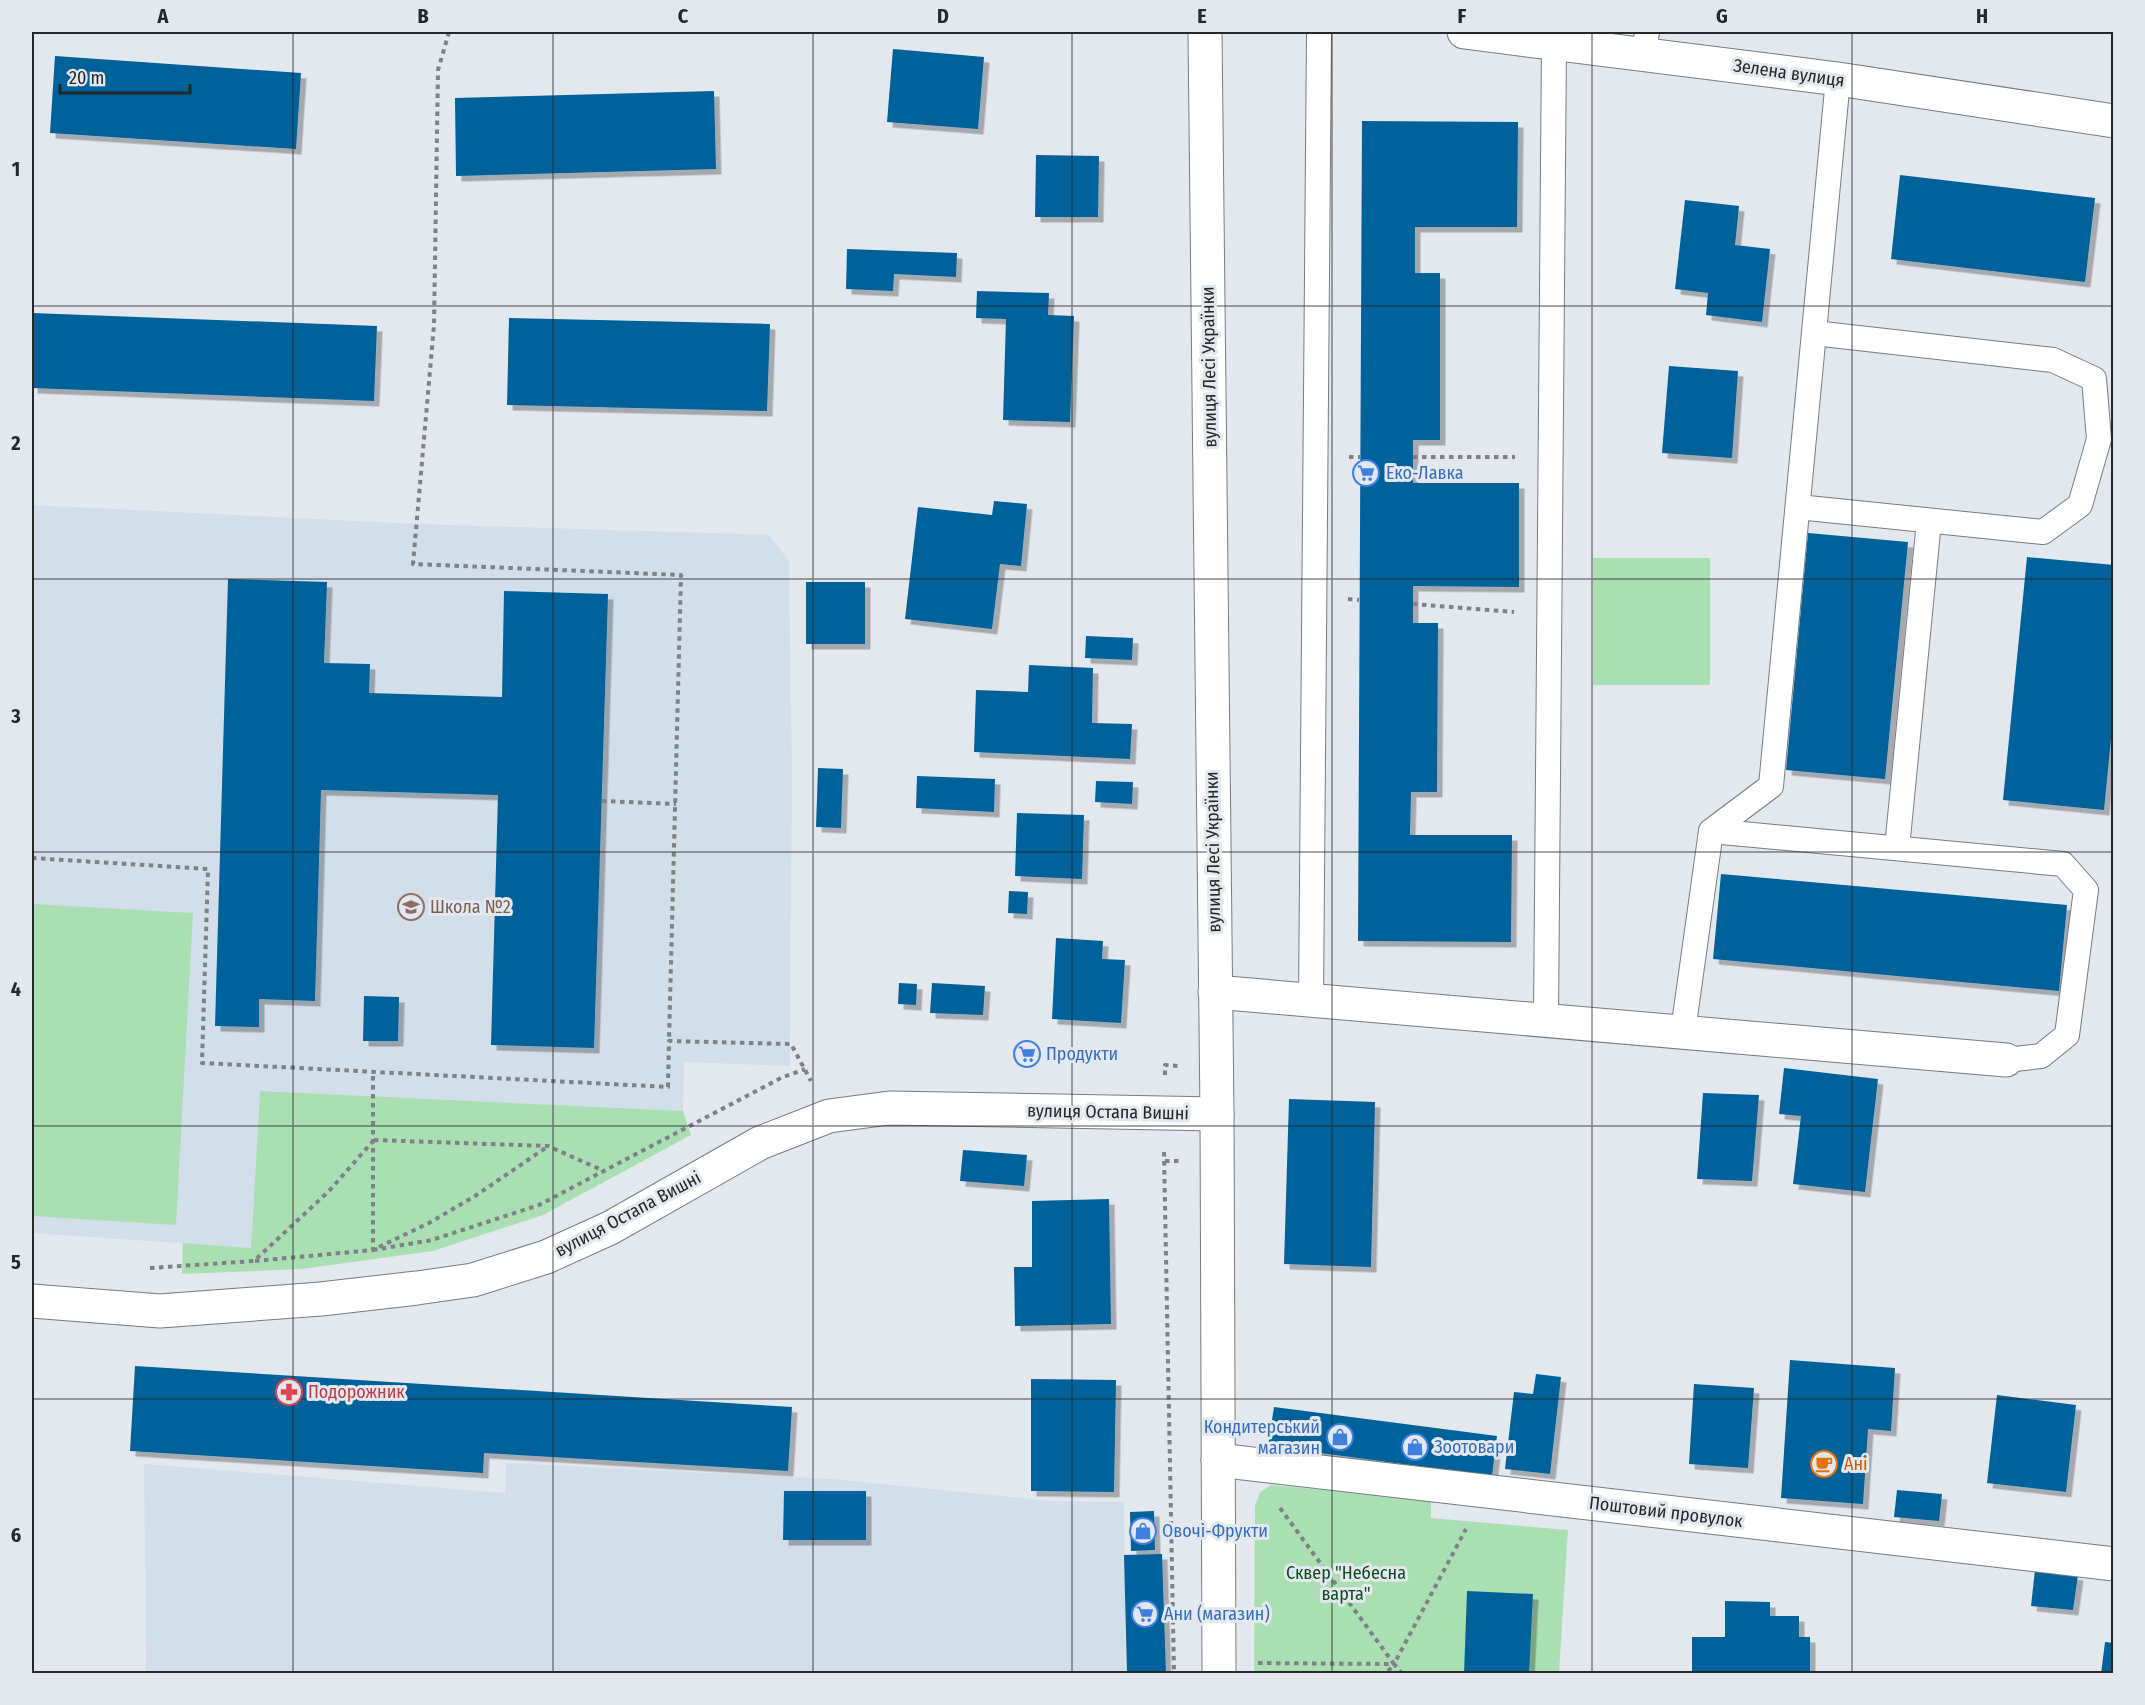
<svg xmlns="http://www.w3.org/2000/svg" width="2145" height="1705" font-family="'Fira Sans Condensed',sans-serif">
	<defs>
		<filter id="shadow"><feDropShadow dx="5.5" dy="5.5" stdDeviation="0" flood-color="#0004"/></filter>
	</defs>
	<rect width="100%" height="100%" fill="#e2e8ed"/>
	<path fill="#d2dee9" d="M32 505 416 524 769 535 789 561 792 771 790 1066 684 1062 683 1111 260 1091 251 1248 32 1233Z
		M506 1463 832 1479 1051 1501 1124 1502 1126 1673H146L144 1464 505 1493Z"/>
	<path fill="#aadfb4" d="M1593 558H1710V685H1593Z
		M32 904 193 913 176 1225 32 1216Z
		M260 1091 683 1111 691 1135 543 1215 433 1251 302 1269 182 1274 183 1243 251 1248Z
		M1271 1485 1431 1500V1518L1568 1530 1559 1673 1254 1674 1255 1506 1260 1492Z"/>
	<path fill="#03629a" filter="url(#shadow)" d="M893 49 984 57 978 129 887 122Z
		M55 56 301 73 296 149 50 133Z
		M714 91 716 169 456 176 455 98Z
		M1362 121 1518 122 1517 227H1415V273H1440V440H1413V483H1519V587L1413 586V623H1438L1437 792H1411L1410 835H1512L1511 942 1358 941Z
		M1036 155 1099 156 1098 217H1035Z
		M1900 175 2095 198 2085 282 1891 259Z
		M1685 200 1739 206 1735 245 1770 249 1762 322 1706 315 1708 293 1675 289Z
		M847 249 957 253 956 277 894 274 893 291 846 289Z
		M977 291 1049 293 1048 315 1074 316 1070 422 1003 420 1006 319 976 318Z
		M32 313 377 326 374 401 32 388Z
		M509 318 770 324 767 411 507 405Z
		M1669 366 1738 371 1732 458 1662 453Z
		M994 501 1027 504 1021 566 1000 564 992 629 905 619 918 507 992 515Z
		M1808 533 1908 542 1885 779 1786 770Z
		M2027 557 2114 565V708L2104 810 2003 800Z
		M228 579 327 582 324 663 370 664 369 693 502 697 504 591 608 594 594 1048 491 1045 498 795 321 790 315 1001 259 999V1027L215 1026Z
		M806 582H865V644H806Z
		M1086 636 1133 638 1132 660 1085 658Z
		M1029 665 1093 668 1092 723 1132 724 1130 759 974 752 976 690 1028 692Z
		M818 768 843 769 841 828 816 827Z
		M917 776 995 779 994 812 916 808Z
		M1096 781 1133 782 1132 804 1095 802Z
		M1017 813 1084 815 1082 879 1015 876Z
		M1721 874 2067 905 2059 991 1713 959Z
		M1009 891 1028 892 1027 914 1008 913Z
		M1056 938 1103 941 1102 959 1125 960 1121 1023 1052 1019Z
		M899 983 917 984 916 1005 898 1004Z
		M932 983 985 986 983 1015 930 1013Z
		M364 996 399 997 398 1041H363Z
		M1784 1068 1878 1079 1865 1192 1793 1184 1801 1116 1779 1114Z
		M1703 1093 1759 1095 1752 1181 1697 1179Z
		M1289 1099 1375 1102 1371 1267 1284 1264Z
		M963 1150 1027 1155 1024 1186 960 1181Z
		M1109 1199 1111 1324 1015 1326 1014 1267H1032V1201Z
		M1790 1360 1895 1368 1891 1431 1868 1429 1863 1504 1781 1498Z
		M135 1366 792 1407 788 1471 484 1453 483 1473 130 1451Z
		M1536 1374 1561 1377 1550 1474 1505 1469 1514 1392 1533 1394Z
		M1031 1379 1116 1380 1114 1492 1031 1491Z
		M1694 1384 1754 1388 1748 1468 1689 1464Z
		M1997 1395 2076 1405 2066 1492 1987 1483Z
		M1274 1407 1497 1436 1492 1476 1268 1446Z
		M1897 1490 1942 1494 1939 1521 1894 1517Z
		M784 1491H866V1540H783Z
		M1154 1511 1155 1550 1131 1551 1130 1512Z
		M1162 1554 1166 1674H1127L1124 1555Z
		M2035 1570 2078 1575 2073 1610 2031 1606Z
		M1467 1591 1533 1594 1529 1674H1464Z
		M1725 1601 1770 1602V1616H1799V1637H1810V1674H1692V1637H1725Z
		M2105 1642 2114 1643V1674H2101Z"/>
	<g fill="none" stroke-linecap="round" stroke-linejoin="round">
		<defs>
			<path id="service" d="M1644 54 1647 32
				M1798 507 2043 532 2080 505 2099 439 2094 379 2053 360 1814 333
				M1711 831 2063 864 2086 890 2067 1035 2041 1056 2006 1060
				M1897 848 1929 521
				M1311 1000 1319 32
				M1546 1019 1554 43
				M1683 1031 1711 831 1771 786 1838 79"/>
			<path id="minor" d="M1464 32 1838 79 2114 121
				M1215 992 2006 1060
				M32 1301 160 1311 321 1299 417 1288 473 1280 546 1257 610 1228 760 1143 829 1116 889 1108 1217 1114
				M1218 1460 2114 1564"/>
			<path id="tertiary" d="M1205 32 1217 1114 1219 1674"/>
		</defs>
		<use href="#service" stroke="#777c80" stroke-width="26"/>
		<use href="#minor" stroke="#777c80" stroke-width="35"/>
		<use href="#tertiary" stroke="#777c80" stroke-width="35"/>
		<path stroke="#7e8285" stroke-width="4" stroke-dasharray="4.5 4.5" stroke-linecap="butt" d="M449 32 438 70 434 325 413 564 681 575 669 1041
			M1349 457H1360
			M1413 457H1515
			M1348 599 1359 600
			M1413 604 1514 612
			M602 801 676 804
			M32 858 208 869 202 1063 668 1087 669 1041 791 1044 811 1081
			M1165 1075V1065L1178 1066
			M374 1140 548 1146 604 1171
			M1164 1152 1174 1674
			M1165 1161H1179
			M379 1247 429 1223 475 1196 547 1147
			M373 1250 432 1240 539 1205 781 1078 805 1069
			M255 1261 373 1250V1072
			M150 1268 254 1261 329 1191 374 1140
			M1280 1508 1394 1664 1386 1674
			M1258 1663 1394 1664
			M1402 1674 1394 1664 1466 1529"/>
		<use href="#service" stroke="#fff" stroke-width="24"/>
		<use href="#minor" stroke="#fff" stroke-width="33"/>
		<use href="#tertiary" stroke="#fff" stroke-width="33"/>
	</g>
	<path fill="none" stroke="#252729" stroke-width="1.5" stroke-opacity="0.55" d="M293 32V1674M553 32V1674M813 32V1674M1072 32V1674M1332 32V1674M1592 32V1674M1852 32V1674M32 306H2114M32 579H2114M32 852H2114M32 1126H2114M32 1399H2114"/>
	<defs>
		<symbol id="supermarket-ring" viewBox="-11 -11 22 22"><circle r="9.5" fill="#e2e8ed" stroke="#3f7fe0" stroke-width="1.5"/><path d="M-6-5.5h2.5l.6 2H6L4.5 2H-2.5L-4.4-4H-6ZM-1.5 3.2a1.3 1.3 0 1 0 .1 0ZM3 3.2a1.3 1.3 0 1 0 .1 0Z" fill="#3f7fe0"/></symbol>
		<symbol id="school-ring" viewBox="-11 -11 22 22"><circle r="9.5" fill="#e2e8ed" stroke="#8d6e63" stroke-width="1.5"/><path d="M0-5L7-2L0 1L-7-2ZM-4 1L0 2.5L4 1V4Q0 6-4 4Z" fill="#8d6e63"/></symbol>
		<symbol id="pharmacy-ring" viewBox="-11 -11 22 22"><circle r="9.5" fill="#e2e8ed" stroke="#e0444e" stroke-width="1.5"/><path d="M-2-6h4v4h4v4h-4v4h-4v-4h-4v-4h4Z" fill="#e0444e"/></symbol>
		<symbol id="shop-ring" viewBox="-11 -11 22 22"><circle r="9.5" fill="#e2e8ed" stroke="#3f7fe0" stroke-width="1.5"/><path d="M-5-2.5h2.3a2.7 3.5 0 0 1 5.4 0H5L5.5 6h-11ZM-1.5-2.5h3a1.5 2.3 0 0 0-3 0Z" fill="#3f7fe0"/></symbol>
		<symbol id="cafe-ring" viewBox="-11 -11 22 22"><circle r="9.5" fill="#e2e8ed" stroke="#e8710a" stroke-width="1.5"/><path d="M-5.5-4.5H6V0H3Q3 3.5 0 3.5H-2.5Q-5.5 3.5-5.5 0ZM3-3.2v2h1.7v-2ZM-6 4.5H4V6H-6Z" fill="#e8710a"/></symbol>
	</defs>
	<g fill-rule="evenodd">
		<use href="#supermarket-ring" x="1351" y="458" width="30" height="30"/>
		<use href="#school-ring" x="396" y="892" width="30" height="30"/>
		<use href="#supermarket-ring" x="1012" y="1039" width="30" height="30"/>
		<use href="#pharmacy-ring" x="274" y="1377" width="30" height="30"/>
		<use href="#shop-ring" x="1325" y="1422" width="30" height="30"/>
		<use href="#shop-ring" x="1400" y="1432" width="30" height="30"/>
		<use href="#cafe-ring" x="1809" y="1449" width="30" height="30"/>
		<use href="#shop-ring" x="1128" y="1516" width="30" height="30"/>
		<use href="#supermarket-ring" x="1130" y="1599" width="30" height="30"/>
	</g>
	<g text-anchor="middle" stroke-width="6" stroke-linejoin="round" paint-order="stroke">
		<g font-size="18" fill="#252729" stroke="#e2e8ed">
			<text transform="translate(1789 73) rotate(8)" y="6">Зелена вулиця</text>
			<text transform="translate(1209 367) rotate(-91)" y="6">вулиця Лесі Українки</text>
			<text transform="translate(1213 852) rotate(-91)" y="6">вулиця Лесі Українки</text>
			<text transform="translate(1108 1112) rotate(1)" y="6">вулиця Остапа Вишні</text>
			<text transform="translate(628 1214) rotate(-28)" y="6">вулиця Остапа Вишні</text>
			<text transform="translate(1666 1512) rotate(7)" y="6">Поштовий провулок</text>
		</g>
		<g font-size="18" fill="#366cbe" stroke="#e2e8ed" text-anchor="start">
			<text x="1386" y="479">Еко-Лавка</text>
			<text x="1046" y="1060">Продукти</text>
			<text x="1320" y="1433" text-anchor="end">Кондитерський<tspan x="1320" dy="21">магазин</tspan></text>
			<text x="1434" y="1453">Зоотовари</text>
			<text x="1162" y="1537">Овочі-Фрукти</text>
			<text x="1164" y="1620">Ани (магазин)</text>
		</g>
		<g font-size="18" fill="#785e54" stroke="#e2e8ed" text-anchor="start">
			<text x="430" y="913">Школа №2</text>
		</g>
		<g font-size="18" fill="#be3a42" stroke="#e2e8ed" text-anchor="start">
			<text x="308" y="1398">Подорожник</text>
		</g>
		<g font-size="18" fill="#c56008" stroke="#e2e8ed" text-anchor="start">
			<text x="1844" y="1470">Ані</text>
		</g>
		<g font-size="18" fill="#0f4a23" stroke="#e2e8ed">
			<text x="1346" y="1579">Сквер "Небесна<tspan x="1346" dy="21">варта"</tspan></text>
		</g>
	</g>
	<rect width="2145" height="1705" fill="none" stroke="#e2e8ed" stroke-width="66"/>
	<path d="M60 84v9h130v-9" fill="none" stroke="#252729" stroke-width="3"/>
	<text x="69" y="84" font-size="18" fill="#252729" stroke="#e2e8ed" stroke-width="4.5" paint-order="stroke">20 m</text>
	<rect x="33" y="33" width="2079" height="1639" fill="none" stroke="#252729" stroke-width="2"/>
	<g font-size="20" text-anchor="middle" font-weight="bold" fill="#252729">
		<text x="163" y="23">A</text>
		<text x="423" y="23">B</text>
		<text x="683" y="23">C</text>
		<text x="943" y="23">D</text>
		<text x="1202" y="23">E</text>
		<text x="1462" y="23">F</text>
		<text x="1722" y="23">G</text>
		<text x="1982" y="23">H</text>
		<text x="16" y="176">1</text>
		<text x="16" y="450">2</text>
		<text x="16" y="723">3</text>
		<text x="16" y="996">4</text>
		<text x="16" y="1269">5</text>
		<text x="16" y="1542">6</text>
	</g>
</svg>
